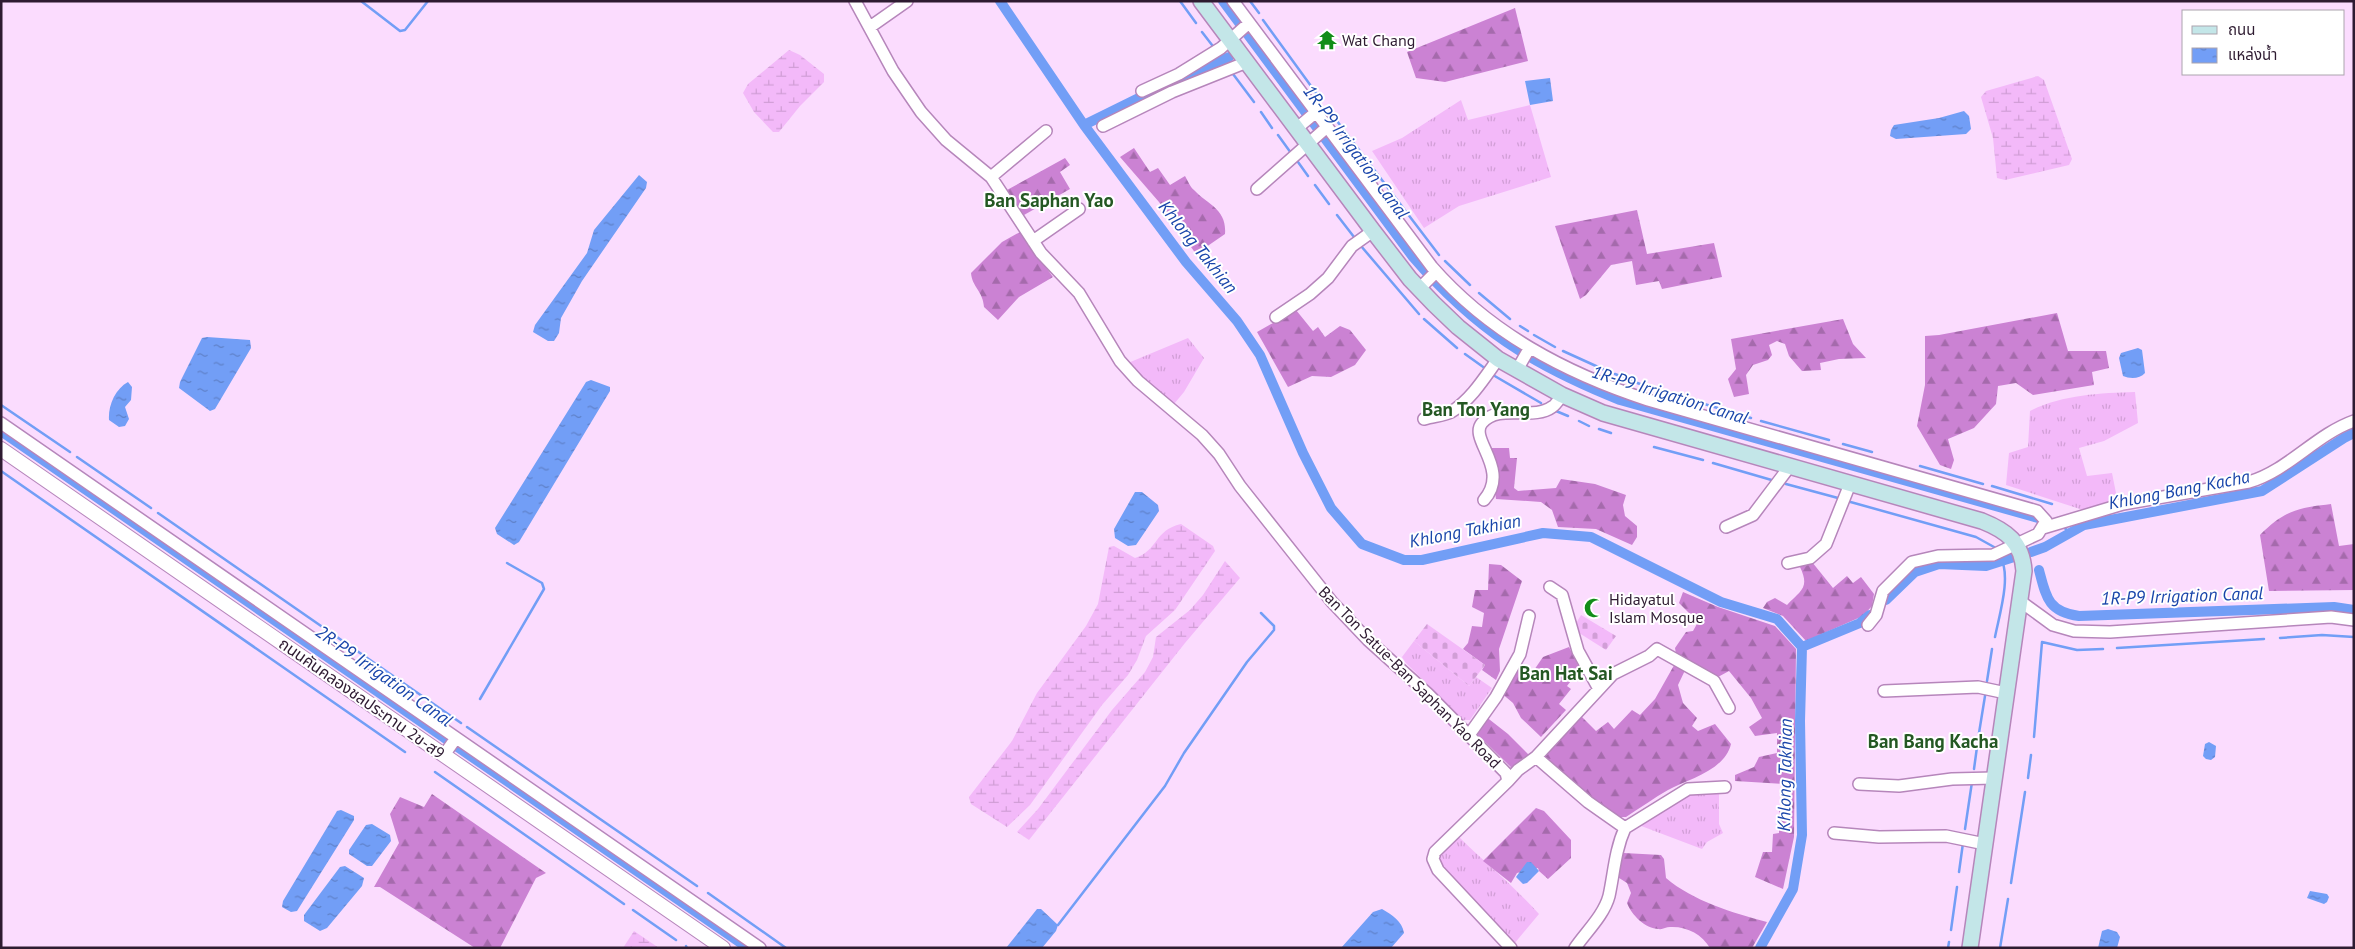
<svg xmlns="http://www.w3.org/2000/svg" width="2355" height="949" font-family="'PT Sans','Noto Sans Thai',sans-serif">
	<defs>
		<pattern id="grass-tufts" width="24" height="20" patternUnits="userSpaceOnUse" patternTransform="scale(1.25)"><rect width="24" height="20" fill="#f3b9f9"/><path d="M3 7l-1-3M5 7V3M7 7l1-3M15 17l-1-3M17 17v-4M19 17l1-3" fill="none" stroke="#d19ed6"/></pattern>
		<pattern id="forest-firs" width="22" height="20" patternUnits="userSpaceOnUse" patternTransform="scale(1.25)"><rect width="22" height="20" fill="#cb82d3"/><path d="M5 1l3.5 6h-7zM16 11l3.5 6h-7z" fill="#a56aac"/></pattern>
		<pattern id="wetland-marsh" width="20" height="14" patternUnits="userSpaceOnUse" patternTransform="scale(1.25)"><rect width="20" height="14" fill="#f3b9f9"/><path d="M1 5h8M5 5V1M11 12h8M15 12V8" fill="none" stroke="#d19ed6"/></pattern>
		<pattern id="cemetery-stones" width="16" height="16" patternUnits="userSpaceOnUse" patternTransform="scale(1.25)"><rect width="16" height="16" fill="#f3b9f9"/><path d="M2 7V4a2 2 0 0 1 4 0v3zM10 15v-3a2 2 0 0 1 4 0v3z" fill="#d19ed6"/></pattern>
		<pattern id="water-ripples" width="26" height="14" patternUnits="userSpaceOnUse" patternTransform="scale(1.25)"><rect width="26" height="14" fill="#729ef6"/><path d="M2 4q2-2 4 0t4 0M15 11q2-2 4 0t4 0" fill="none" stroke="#5e80c8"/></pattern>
	</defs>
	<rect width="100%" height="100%" fill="#fbdcfe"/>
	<path fill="url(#grass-tufts)" d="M1461 100 1468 120 1530 105 1551 177 1459 206 1424 228 1372 151 1402 138Z
		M1188 338 1204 358 1184 392 1174 404 1138 375 1128 363Z
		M2135 392 2138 423 2104 441 2079 448 2087 476 2112 473 2117 498 2114 502 2083 510 2006 485 2009 453 2028 447 2030 411C2061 395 2100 393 2135 392Z
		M1414 641 1469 686 1476 677 1492 688 1470 720H1463L1405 662 1402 657Z
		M1716 790 1719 794V824L1723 833 1707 842 1702 849 1636 824 1691 791Z
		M1456 834C1483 861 1513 885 1539 914L1514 944 1438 860 1439 850Z"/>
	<path fill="url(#forest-firs)" d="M1515 8 1528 61 1445 82 1416 78 1407 52Z
		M1134 148 1150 172 1158 168 1170 185 1185 176C1188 181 1190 187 1194 190 1208 205 1227 209 1225 234L1196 254 1159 202 1120 157Z
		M1065 158 1070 165 1060 172 1070 189 1024 215 1007 190Z
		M1637 210 1647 254 1714 243 1722 277 1662 289 1659 281 1636 285 1632 261 1611 265 1586 295 1580 299 1555 226Z
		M1020 232 1053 277 1019 297 998 320 984 307C983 291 972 287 971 273L1002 242Z
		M1296 310 1313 331 1318 327 1325 337 1340 326 1350 330 1366 350 1355 365 1331 377 1312 376 1288 387 1257 332Z
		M2057 313 2068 351H2106L2109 368 2092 372 2094 385 2033 395 2016 383 1998 386 1996 404 1974 428 1948 439 1954 460 1951 469 1940 465 1917 426 1925 385V336L1939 335Z
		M1843 319 1853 344 1866 358 1839 359 1820 363 1821 370 1802 371 1789 356 1785 344 1777 341 1769 345 1772 355 1768 360 1753 365 1746 375 1749 394 1734 397 1728 379 1736 369 1731 339Z
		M1489 448H1509L1510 458H1517L1514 488 1518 491 1556 488 1561 479 1595 484 1626 495 1623 505 1625 516 1637 526V537L1632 545 1596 529 1558 527 1552 510 1541 502 1496 499Z
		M2331 504 2339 546 2354 544V590L2269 591 2260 535C2285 510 2298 508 2331 504Z
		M1812 562 1833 588 1847 576 1853 583 1861 577 1874 594 1872 606 1863 616 1806 641 1783 616 1763 608 1767 602 1775 598 1787 605C1801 590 1810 588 1800 567Z
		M1489 564 1501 565 1522 581 1499 649 1500 671 1496 680 1482 670 1485 665 1463 649 1468 643 1472 626 1482 627 1484 613 1472 607 1475 590H1488Z
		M1683 592 1718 607 1775 626 1796 649 1794 837 1783 889 1755 877 1763 852H1772L1773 834 1779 833V811L1785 810 1786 784 1735 781V775L1754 767 1759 757 1777 753V733L1755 736 1749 727 1762 718 1751 698 1729 671 1718 677 1689 662 1678 685 1683 703 1697 718 1692 726 1698 731 1715 724 1731 744C1725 770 1689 779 1668 790 1654 798 1640 808 1626 817H1618L1575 787 1544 758 1551 750 1546 745 1578 713 1596 731 1608 722 1614 729 1632 710 1640 715 1655 699 1677 660 1675 648 1686 632 1693 631 1698 622 1679 603Z
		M1569 647 1580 669 1567 686 1571 689 1559 704 1566 710 1541 737 1521 718 1513 703 1500 692 1517 664 1532 673 1543 657Z
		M1485 716 1508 734 1534 760 1519 775 1474 731Z
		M432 794 546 873 536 878 500 948H475L380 887H374L399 843 390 814 400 797 424 807Z
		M1536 808 1544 811 1571 840V858L1548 879 1539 871 1538 868 1517 873 1511 883 1483 861Z
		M1624 853 1661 855 1664 859 1666 878C1693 901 1733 913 1767 922L1752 948H1710C1702 934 1686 926 1670 927 1666 927 1662 930 1659 929 1645 929 1631 914 1627 903L1631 893 1627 883 1616 876 1617 856Z"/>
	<path fill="url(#wetland-marsh)" d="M789 50 800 55 824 74V82L800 106 779 132H773L754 112 743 93 748 84Z
		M2038 76 2044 80 2072 159 2069 165 2005 180 1997 178 1993 138 1981 97 1986 91Z
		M1181 524 1213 546 1215 551 1175 610 1146 636 1137 660 1128 675 1102 705 1030 805 1007 827 971 804 969 797 1012 741 1037 693 1086 626 1098 604 1109 547 1114 546 1135 558C1158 551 1154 530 1181 524Z
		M1225 561 1240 578 1185 643 1029 840 1017 832 1038 809 1112 710 1145 672 1153 657 1156 637 1190 610 1203 595Z
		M634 931 659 948H623Z"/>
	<path fill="url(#cemetery-stones)" d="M1581 615 1616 636 1606 650 1576 631 1575 625Z
		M1427 624 1485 665 1469 686 1414 641Z"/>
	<path fill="url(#water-ripples)" d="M1550 78 1553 101 1530 105 1525 81Z
		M1964 111 1969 116 1971 129 1966 134 1896 139 1890 136 1891 130 1894 125 1939 118Z
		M639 175 647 182 646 188 582 281 561 318 559 333 554 341H548L533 332 535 325 587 253 594 230Z
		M207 337 250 340 251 348 215 409 210 411 179 388 180 382 202 338Z
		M2138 348 2142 350 2145 373C2140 379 2130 379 2123 376L2119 358 2121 353Z
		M591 380 610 387V391L519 542 514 545 497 534 495 528 586 382Z
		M128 382 132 387 131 400 125 407 129 419 125 426 119 427 109 420C108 406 115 389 128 382Z
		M1135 492H1142L1158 505 1159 511 1136 545 1128 546 1115 538 1114 529Z
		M2209 742 2216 746 2215 757 2211 760 2206 759 2203 756 2205 744Z
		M341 810 354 816V820L297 911 291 912 282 907 283 901 337 811Z
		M372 824 390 835 391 841 372 866H367L349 854V850L366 825Z
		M1527 862H1531L1539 871 1527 883 1523 884 1516 877Z
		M345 866 364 878 362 886 327 928 320 931 304 921V915L340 867Z
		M2310 891 2327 894 2329 897 2327 902 2324 904 2307 898Z
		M1037 909H1041L1058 925 1056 931 1042 948H1006Z
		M1382 909C1392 915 1402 921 1404 933L1391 948H1341L1373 912Z
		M2108 929 2117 932 2120 937 2117 948H2098L2102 931Z"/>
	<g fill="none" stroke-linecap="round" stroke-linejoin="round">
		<path stroke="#729ef6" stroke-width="2.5" d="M361 1 400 31 405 30 428 1
			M1180 1 1196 23
			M1250 1 1259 13
			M1263 20 1319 97
			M1202 32 1212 45
			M1219 55 1225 64
			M1233 74 1254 102
			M1261 112 1272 128
			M1337 121 1439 255
			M1278 135 1291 153
			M1298 162 1308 176
			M1315 185 1329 204
			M1337 215 1354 237
			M1361 246 1419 314
			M1445 261 1470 285
			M1479 293 1510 319
			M1424 319 1457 348
			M1520 326 1528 331
			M1534 335 1555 347
			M1563 351 1607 371
			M1465 354 1486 369
			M1615 374 1650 388
			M1493 375 1541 403
			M1661 391 1751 418
			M1 405 70 452
			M1556 411 1568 416
			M1579 421 1589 426
			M1761 421 1829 440
			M1599 429 1611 433
			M1843 444 1872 452
			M1654 447 1703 460
			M77 457 151 508
			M1713 463 1775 481
			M1920 466 1983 484
			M1 471 405 752
			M1786 484 1838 498
			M1992 486 2052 504
			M1847 501 1976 537 1994 547
			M158 513 461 723
			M2063 527 2070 532
			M1995 637C1999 616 2012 575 2000 557
			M2280 638 2322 635 2354 637
			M2117 648 2264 639
			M1987 681 1992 649
			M480 699 544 589 542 583 507 563
			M467 727 697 886
			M1979 733 1985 696
			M2034 737 2042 642 2077 650 2103 649
			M1974 769 1977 747
			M435 772 624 904
			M2028 778 2031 755
			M1965 829 1972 782
			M1959 872 1963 843
			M2011 883 2025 792
			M708 893 786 948
			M633 910 676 940
			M1058 925 1165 786 1184 753 1247 662 1274 630V626L1261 613
			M1951 930 1957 887
			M686 946 687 948
			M1948 948 1949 942
			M2000 948 2008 899"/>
		<path stroke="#729ef6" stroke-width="10" d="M1000 1 1084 125 1186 262 1237 321 1260 355 1303 453 1331 508 1362 544 1404 560H1422L1543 533 1591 537 1721 602 1777 619 1802 647 1800 721 1802 835 1793 889 1760 948
			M1223 1 1413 257C1475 329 1532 365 1620 400L2038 518
			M1175 81 1229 57
			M1084 125 1153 91
			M1 431 748 948
			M2031 552 2045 547 2084 525 2262 491 2344 438 2354 433
			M2039 570C2046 597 2048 612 2079 616L2334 607 2354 610
			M1886 600 1915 572 1939 564 1986 566 2014 557
			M1802 647 1860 623 1870 615"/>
		<defs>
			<path id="minor" d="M855 1 893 71 921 112 946 140 991 177 1041 253 1079 293 1120 361 1138 381 1202 435 1219 454 1240 486 1332 602 1368 640 1428 694 1506 773 1508 781 1435 852 1433 859 1438 870 1511 948
				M1233 1 1432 267C1490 333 1565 373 1648 400L2037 511 2046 521 2038 534 1993 555 1938 556 1912 562 1883 591 1876 615 1868 625
				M870 27 907 1
				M1142 91 1179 74 1221 48 1249 23
				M1103 126 1172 92 1247 62
				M1296 129 1315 113
				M991 177 1046 131
				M1257 189 1326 128
				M1033 241 1079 209
				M1419 289 1436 272
				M1276 317 1310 294 1328 278 1352 246 1373 231
				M1517 370 1529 349
				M1424 419C1433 416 1443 416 1451 412 1471 400 1485 377 1498 359
				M1 423 760 948
				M1484 500C1511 469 1468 439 1482 423 1499 403 1533 421 1552 407 1556 405 1559 399 1562 395
				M1726 527 1753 515 1790 466
				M2043 528 2123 504 2249 482C2289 470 2315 435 2354 421
				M1788 563 1810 558 1826 544 1850 484
				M1550 587 1562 595 1578 651 1599 689
				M2020 601 2053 625 2074 631 2110 632 2331 617 2354 620
				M1884 691 1978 687 2006 693
				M1469 735 1496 697 1520 654 1529 616
				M444 755 456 738
				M1536 757 1588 802 1625 828
				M1508 781 1518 770 1536 757 1613 674 1649 656 1657 649 1714 681 1729 708
				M1859 784 1899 786 1952 779 1994 778
				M1834 833 1879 837 1946 836 1985 844
				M1575 948C1586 932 1604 915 1609 896 1614 873 1615 850 1625 828L1688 789 1725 787"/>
			<path id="tertiary" d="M1 449 723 948"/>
			<path id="secondary" d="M1201 1 1373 231 1410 279 1434 304 1458 327 1498 359 1562 395 1603 413 1982 521C2007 531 2022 542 2024 571L1970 948"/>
		</defs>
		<use href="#minor" stroke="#b686bb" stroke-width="14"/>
		<use href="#tertiary" stroke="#b686bb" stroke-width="16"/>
		<use href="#secondary" stroke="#b686bb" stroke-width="18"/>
		<use href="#minor" stroke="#fff" stroke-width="11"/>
		<use href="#tertiary" stroke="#fff" stroke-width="14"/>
		<use href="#secondary" stroke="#c3e6e8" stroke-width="15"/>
	</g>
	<defs>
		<symbol id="temple-bare" viewBox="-9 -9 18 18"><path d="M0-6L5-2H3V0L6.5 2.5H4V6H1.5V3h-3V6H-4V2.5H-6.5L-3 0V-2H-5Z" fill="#128d19" stroke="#fff" stroke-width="2.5" paint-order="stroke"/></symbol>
		<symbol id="mosque-bare" viewBox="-9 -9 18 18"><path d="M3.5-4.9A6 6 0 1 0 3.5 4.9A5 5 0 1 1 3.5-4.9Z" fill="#128d19" stroke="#fff" stroke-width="2.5" paint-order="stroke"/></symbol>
	</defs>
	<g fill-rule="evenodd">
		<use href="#temple-bare" x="1313" y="26" width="28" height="28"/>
		<use href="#mosque-bare" x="1580" y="594" width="28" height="28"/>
	</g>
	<g text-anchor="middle" stroke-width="4" stroke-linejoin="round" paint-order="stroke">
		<g font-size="16" fill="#2e1b31" stroke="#fff" text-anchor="start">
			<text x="1342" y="46">Wat Chang</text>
			<text x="1609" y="605">Hidayatul<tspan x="1609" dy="18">Islam Mosque</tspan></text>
		</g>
		<g font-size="16" fill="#2e1b31" stroke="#fff">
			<text transform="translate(1410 677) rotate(45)" y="6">Ban Ton Satue-Ban Saphan Yao Road</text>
			<text transform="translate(362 698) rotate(35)" y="6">ถนนคันคลองชลประทาน 2ข-ส9</text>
		</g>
		<g font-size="18" font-style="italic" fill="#1945aa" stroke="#fff">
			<text transform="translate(1356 152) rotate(53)" y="6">1R-P9 Irrigation Canal</text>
			<text transform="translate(1198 247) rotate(51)" y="6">Khlong Takhian</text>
			<text transform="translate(1670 395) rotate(17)" y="6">1R-P9 Irrigation Canal</text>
			<text transform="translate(2179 490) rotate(-11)" y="6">Khlong Bang Kacha</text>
			<text transform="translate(1465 531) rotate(-11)" y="6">Khlong Takhian</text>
			<text transform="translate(2182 596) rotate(-2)" y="6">1R-P9 Irrigation Canal</text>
			<text transform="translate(384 676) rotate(35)" y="6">2R-P9 Irrigation Canal</text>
			<text transform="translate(1785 775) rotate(-89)" y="6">Khlong Takhian</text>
		</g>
		<g font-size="19" font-weight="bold" fill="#245823" stroke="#fff">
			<text x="1049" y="207">Ban Saphan Yao</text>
			<text x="1476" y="416">Ban Ton Yang</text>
			<text x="1566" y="680">Ban Hat Sai</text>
			<text x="1933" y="748">Ban Bang Kacha</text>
		</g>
	</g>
	<rect width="2355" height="949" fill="none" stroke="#2e1b31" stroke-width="5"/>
	<rect x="2182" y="10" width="162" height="65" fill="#ffffff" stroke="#aba4ad"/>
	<rect x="2192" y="26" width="25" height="8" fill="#c3e6e8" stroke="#aba4ad"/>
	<text x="2228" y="35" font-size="15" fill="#2e1b31">ถนน</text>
	<rect x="2192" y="48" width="25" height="15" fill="url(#water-ripples)" stroke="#aba4ad"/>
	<text x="2228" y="60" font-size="15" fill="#2e1b31">แหล่งน้ำ</text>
</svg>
